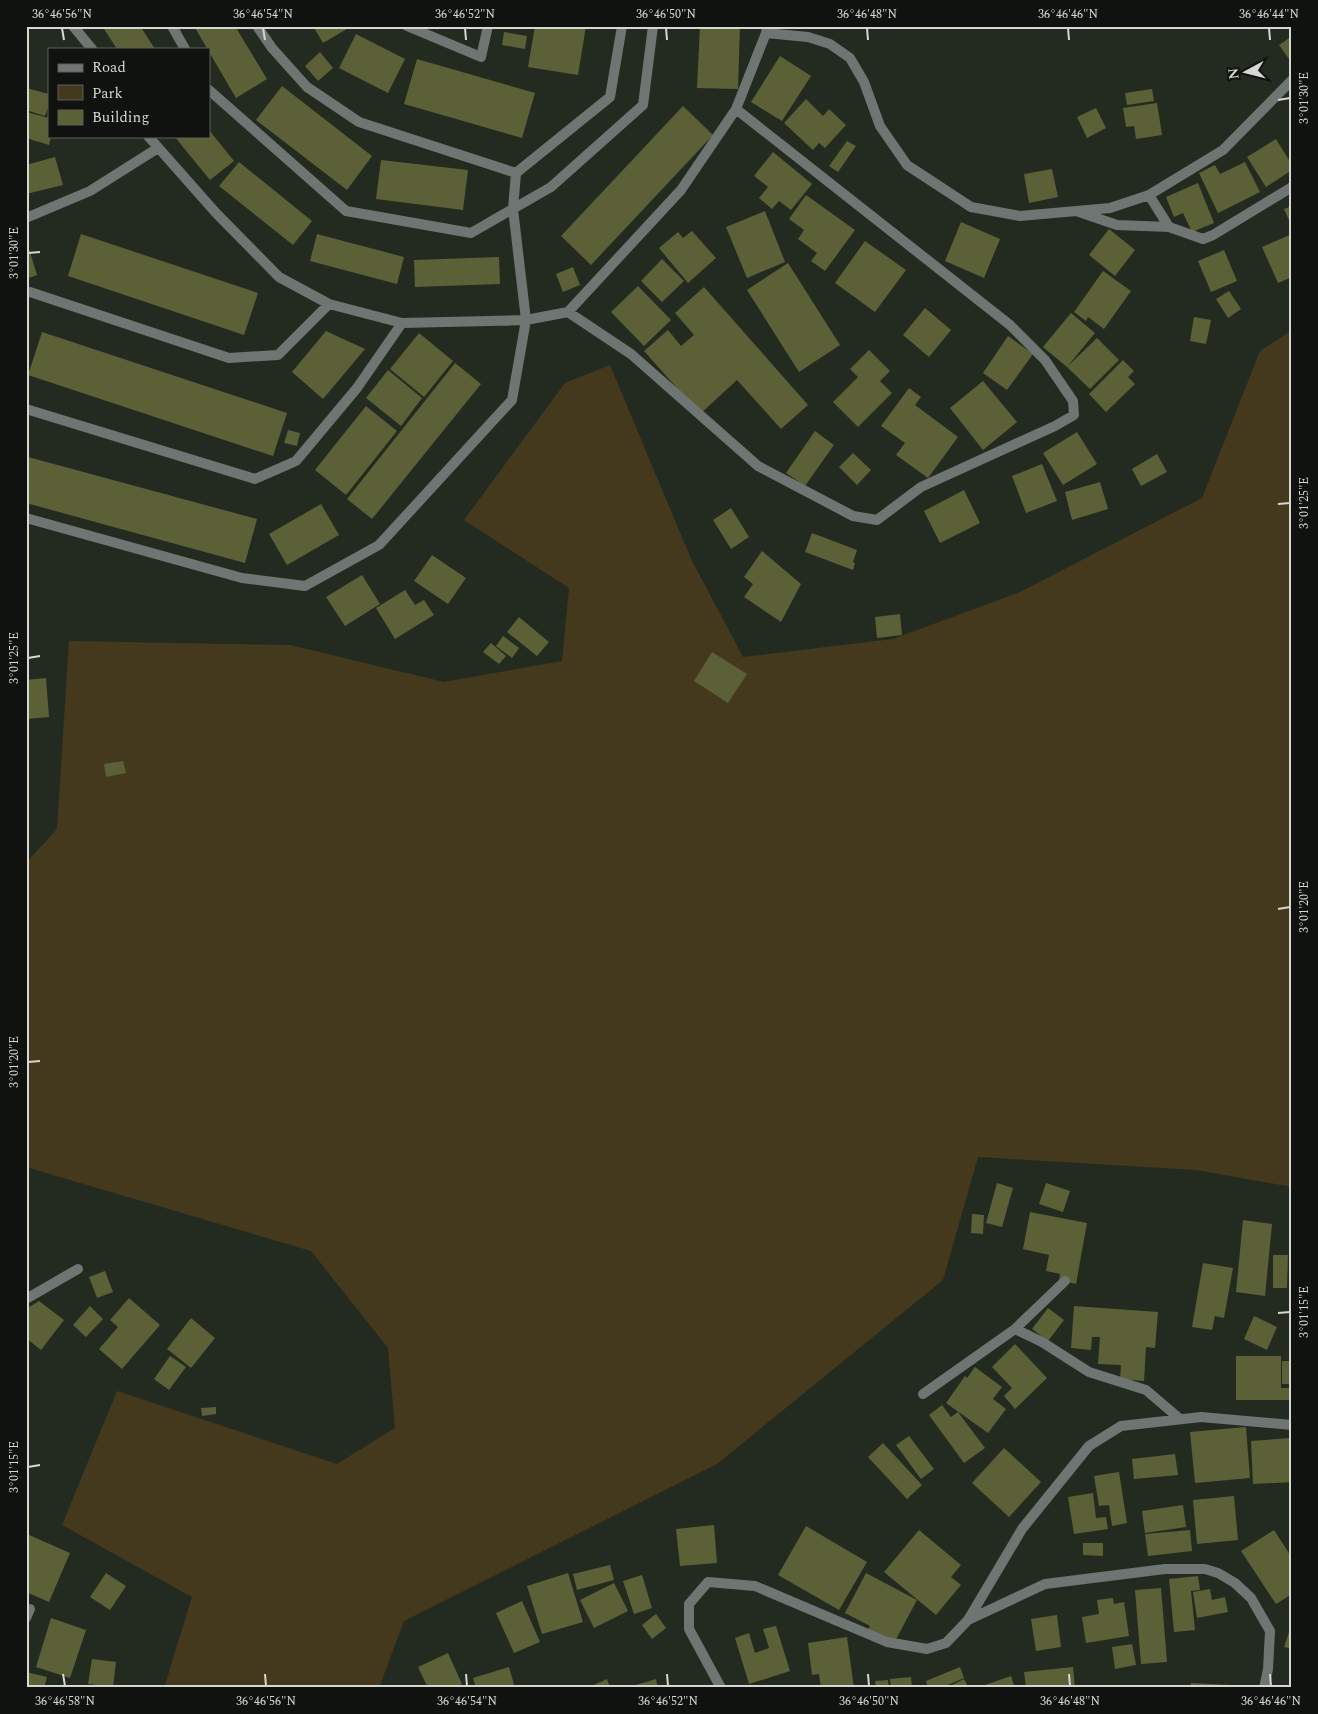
<svg xmlns="http://www.w3.org/2000/svg" width="1318" height="1714" font-family="Spectral,serif">
	<rect width="100%" height="100%" fill="#232b21"/>
	<path fill="#45391d" d="M1292 330V1187L1197 1170 978 1157 943 1280 717 1464 404 1621 379 1688H164L192 1597 62 1525 117 1391 337 1464 395 1428 388 1348 311 1251 26 1167V863L57 829 69 641 290 645 444 682 562 661 569 588 464 520 565 383 610 365 691 559 743 657 893 639 1020 592 1202 498 1260 351Z"/>
	<path fill="#5b6036" d="M102 26H140L155 49H117Z
		M194 26H235L267 79 236 98Z
		M313 26H352L323 43Z
		M535 26H586L578 75 528 67Z
		M700 26H740L738 89 697 88Z
		M504 32 527 36 525 49 502 45Z
		M356 34 405 59 388 93 339 68Z
		M1292 36V57L1289 59 1279 45Z
		M320 52 333 68 318 81 305 66Z
		M780 56 811 76 782 121 751 102Z
		M417 59 535 93 522 138 404 104Z
		M282 86 372 156 347 190 256 120Z
		M26 88 49 94V105L45 116 26 110Z
		M1152 89 1154 101 1127 105 1125 93Z
		M806 99 823 116 829 109 846 125 825 148 819 143 813 150 784 123Z
		M1157 103 1162 135 1136 139 1134 126 1126 127 1123 108Z
		M683 106 713 135 591 265 561 236Z
		M1096 108 1106 128 1087 138 1077 117Z
		M26 112 49 118V136H51L49 145 26 138Z
		M209 130 234 161 210 180 174 136H209Z
		M1276 139 1292 165V170L1266 187 1247 157Z
		M847 141 856 146 838 172 829 166Z
		M773 152 812 184 791 210 779 201 772 209 759 198 768 187 754 176Z
		M55 157 63 185 26 194V165Z
		M381 160 468 170 463 210 376 199Z
		M239 162 312 221 293 245 219 186Z
		M1245 162 1260 192 1218 213 1199 173 1215 165 1220 174Z
		M1052 169 1058 197 1029 203 1024 174Z
		M1198 183 1214 223 1192 232 1183 213 1174 217 1166 197Z
		M806 195 855 230 825 271 811 261 817 253 798 239 804 230 789 219Z
		M1292 206V227L1284 209Z
		M765 211 785 262 747 278 726 227Z
		M961 222 1000 239 984 278 945 261Z
		M1109 229 1135 250 1115 276 1089 255Z
		M692 231 716 258 688 283 659 248 678 232 683 238Z
		M81 234 258 293 244 335 68 276Z
		M317 234 404 257 397 284 310 261Z
		M1292 234V277L1278 283 1262 247Z
		M26 239 37 275 26 279Z
		M865 241 906 270 875 312 835 283Z
		M1224 250 1237 281 1211 292 1198 261Z
		M499 257 500 284 415 287 414 260Z
		M662 259 684 281 662 302 641 281Z
		M788 263 840 345 799 372 747 290Z
		M573 267 580 285 563 292 556 274Z
		M1103 271 1131 291 1104 329 1088 317 1086 321 1074 312Z
		M638 286 671 320 644 346 611 312Z
		M704 287 808 405 781 429 737 380 700 414 644 351 668 330 681 346 694 335 675 313Z
		M1229 291 1241 309 1228 318 1216 299Z
		M925 308 951 330 929 357 903 335Z
		M1071 313 1095 333 1067 367 1043 347Z
		M1194 317 1211 320 1206 344 1190 341Z
		M326 331 365 349 323 399 292 372Z
		M42 332 287 413 273 456 28 375Z
		M419 333 453 361 424 397 390 369Z
		M1008 336 1033 354 1007 390 983 373Z
		M1097 338 1119 360 1090 389 1067 367Z
		M869 350 890 371 880 381 892 393 858 427 833 402 858 377 850 369Z
		M1123 360 1134 371 1128 377 1135 384 1106 412 1089 394Z
		M455 363 481 384 372 519 347 499Z
		M388 370 422 398 401 426 366 398Z
		M983 381 1017 422 983 450 950 408Z
		M909 388 921 397 915 405 958 437 928 478 896 455 905 443 881 426Z
		M366 406 397 431 346 495 315 470Z
		M288 430 300 433 297 446 284 443Z
		M815 431 834 445 805 486 786 473Z
		M1077 432 1097 464 1063 485 1043 453Z
		M853 453 871 470 857 485 839 467Z
		M1157 454 1167 472 1141 486 1132 469Z
		M28 457 257 519 245 563 26 503Z
		M1042 464 1057 501 1026 513 1012 476Z
		M1100 482 1108 509 1072 520 1065 492Z
		M964 490 980 523 940 543 924 511Z
		M321 504 339 535 287 565 269 534Z
		M731 508 749 537 731 549 713 520Z
		M812 533 857 550 853 562 855 563 853 570 805 552Z
		M762 551 801 584 781 622 744 597 753 584 744 577Z
		M432 555 466 578 448 604 414 581Z
		M362 575 380 604 345 626 326 597Z
		M405 590 415 605 424 600 434 615 395 639 376 608Z
		M900 614 902 635 877 638 875 617Z
		M519 617 549 642 537 656 507 632Z
		M503 636 519 648 512 658 496 646Z
		M491 643 506 656 499 664 483 652Z
		M712 652 747 674 728 703 694 681Z
		M46 678 49 717 26 719V680Z
		M123 761 126 773 106 777 104 764Z
		M997 1183 1013 1188 1002 1227 986 1223Z
		M1046 1183 1070 1191 1063 1212 1039 1204Z
		M1030 1212 1087 1223 1076 1284 1059 1280 1060 1274 1046 1271 1049 1255 1023 1249Z
		M972 1214 984 1215 983 1234 971 1233Z
		M1243 1220 1272 1224 1265 1296 1236 1292Z
		M1273 1255H1288L1287 1288H1273Z
		M1203 1263 1233 1268 1224 1318 1215 1316 1212 1330 1192 1327Z
		M105 1271 113 1292 97 1298 89 1277Z
		M129 1298 160 1325 122 1369 99 1349 118 1327 110 1320Z
		M39 1301 64 1320 41 1350 26 1338V1309Z
		M90 1306 103 1319 86 1337 73 1325Z
		M1074 1306 1158 1312 1155 1348 1146 1347 1144 1381 1120 1379 1121 1365 1098 1364 1100 1337H1092L1091 1350 1071 1348Z
		M1048 1308 1064 1320 1048 1341 1032 1329Z
		M1254 1316 1277 1327 1267 1350 1244 1339Z
		M191 1318 215 1338 191 1368 167 1349Z
		M1015 1344 1047 1378 1015 1409 1004 1396 1012 1388 992 1367Z
		M170 1356 186 1367 169 1390 154 1379Z
		M1236 1356H1281V1388H1292V1400H1236Z
		M1282 1361H1292V1384H1282Z
		M975 1367 1002 1387 993 1399 1006 1409 988 1433 946 1403 965 1376 967 1378Z
		M942 1405 951 1417 958 1412 985 1448 964 1463 929 1415Z
		M216 1407V1414L202 1416 201 1408Z
		M1246 1427 1250 1478 1195 1483 1190 1432Z
		M909 1436 934 1469 921 1479 896 1445Z
		M1290 1438 1292 1482 1253 1484 1251 1441Z
		M883 1443 922 1485 907 1499 868 1457Z
		M1004 1448 1041 1482 1009 1517 972 1483Z
		M1175 1454 1178 1475 1134 1479 1132 1459Z
		M1119 1472 1127 1523 1112 1526 1109 1505 1099 1506 1094 1476Z
		M1093 1493 1096 1518 1106 1517 1108 1529 1074 1534 1068 1497Z
		M1234 1496 1238 1540 1197 1544 1193 1500Z
		M1183 1505 1186 1527 1145 1533 1142 1511Z
		M714 1525 717 1563 680 1566 676 1529Z
		M806 1526 867 1562 839 1610 778 1575Z
		M919 1530 961 1565 951 1577 961 1585 936 1615 884 1572Z
		M1190 1530 1192 1551 1148 1556 1145 1534Z
		M1274 1530 1292 1558V1594L1276 1604 1241 1551Z
		M29 1535 70 1553 49 1602 26 1592V1541Z
		M1083 1543H1103V1556L1083 1555Z
		M610 1565 614 1580 577 1590 573 1574Z
		M106 1573 126 1586 110 1610 90 1597Z
		M568 1573 583 1622 542 1634 527 1586Z
		M866 1573 917 1600 894 1643 868 1629 870 1626 845 1613Z
		M642 1575 652 1608 634 1614 623 1581Z
		M1198 1576 1200 1590 1191 1591 1195 1630 1174 1632 1169 1579Z
		M614 1583 628 1611 594 1628 580 1600Z
		M1161 1588 1167 1662 1141 1664 1135 1590Z
		M1210 1589 1212 1600 1225 1597 1228 1612 1197 1618 1193 1592Z
		M1113 1598 1114 1604 1124 1602 1129 1636 1086 1643 1082 1617 1099 1614 1097 1600Z
		M522 1601 540 1642 514 1653 496 1613Z
		M656 1614 666 1628 652 1639 642 1625Z
		M1057 1615 1061 1647 1036 1651 1031 1619Z
		M51 1618 86 1630 70 1678 36 1667Z
		M1292 1623V1649L1284 1647Z
		M776 1626 790 1671 749 1684 735 1638 749 1633 755 1653 769 1648 763 1629Z
		M847 1637 854 1688H821L819 1674 812 1675 808 1643Z
		M1132 1644 1136 1665 1115 1669 1112 1647Z
		M448 1653 462 1684 455 1688H428L418 1667Z
		M92 1659 116 1662 113 1687 88 1684Z
		M509 1667 515 1688H476L473 1678Z
		M960 1667 964 1678 941 1688H928L926 1681Z
		M1073 1667 1075 1688H1026L1024 1672Z
		M26 1672 47 1677 44 1688H26Z
		M1011 1676 1015 1688H979V1687Z
		M911 1677 912 1688H891L890 1679Z
		M607 1679 610 1688H587Z
		M656 1679 658 1688H629V1687Z
		M964 1679 969 1688H946Z
		M888 1680 889 1688H876L875 1681Z
		M1191 1683 1230 1685V1688H1190Z"/>
	<g fill="none" stroke-linecap="round" stroke-linejoin="round">
		<path stroke="#6f7573" stroke-width="10" d="M73 26 92 49
			M172 26 185 49
			M407 26 481 57 488 26
			M766 33 808 37 830 44 850 58 864 82 880 126 907 165 971 207 1020 216 1110 208 1149 195 1223 150 1292 80
			M209 90 346 211 471 233 551 187 643 105 653 26
			M148 136 216 213 279 277 329 304 402 323 526 320 513 209 516 173 359 122 307 87 272 48 257 26
			M516 173 610 97 622 26
			M1149 195 1169 227
			M1079 212 1117 225 1169 227 1203 239 1213 235 1292 187
			M26 218 90 191 158 148
			M30 292 229 358 278 355 329 304
			M568 312 631 354 758 466 853 516 877 520 921 487 1055 426 1074 415 1073 401 1045 360 1010 325 736 109
			M26 409 255 479 296 461 357 388 402 323
			M26 518 242 578 305 586 379 545 512 400 526 320 568 312 681 190 736 109 766 33 767 26
			M26 1299 78 1269
			M1015 1329 1065 1281
			M923 1394 1015 1329 1042 1342 1089 1372 1146 1390 1180 1419
			M26 1618 30 1609
			M968 1620 1045 1584 1165 1569H1205L1218 1573 1235 1583 1251 1598 1270 1631 1268 1669 1264 1688
			M721 1688 689 1629V1604L708 1582 755 1586 887 1642 927 1649 946 1643 968 1620 1022 1529 1089 1446 1121 1426 1201 1417 1292 1425"/>
	</g>
	<path fill="none" stroke="#d3d8d2" stroke-width="2" d="M62 28 64 40M263 28 265 40M465 28 466 40M666 28 667 40M867 28 868 40M1068 28 1069 40M1269 28 1270 40M1278 100 1290 98M28 253 40 252M1278 504 1290 503M28 658 40 656M1278 909 1290 907M28 1062 40 1061M1278 1313 1290 1312M28 1467 40 1465M63 1674 65 1686M265 1674 266 1686M466 1674 467 1686M667 1674 668 1686M868 1674 869 1686M1069 1674 1070 1686M1270 1674 1271 1686"/>
	<rect width="1318" height="1714" fill="none" stroke="#0f120e" stroke-width="55"/>
	<rect x="48" y="48" width="162" height="90" fill="#0f120e" stroke="#5d615c"/>
	<rect x="58" y="64" width="25" height="8" fill="#6f7573" stroke="#5d615c"/>
	<text x="92" y="72" font-size="15" fill="#d3d8d2">Road</text>
	<rect x="58" y="85" width="25" height="15" fill="#45391d" stroke="#5d615c"/>
	<text x="92" y="98" font-size="15" fill="#d3d8d2">Park</text>
	<rect x="58" y="110" width="25" height="15" fill="#5b6036" stroke="#5d615c"/>
	<text x="92" y="122" font-size="15" fill="#d3d8d2">Building</text>
	<g transform="translate(1246 72) rotate(263)" stroke="#0f120e" stroke-width="4" paint-order="stroke">
	<path d="M0-4L9 19L0 12L-9 19Z" fill="#d3d8d2"/>
	<text y="-8" font-size="14" font-weight="bold" text-anchor="middle" fill="#d3d8d2">N</text>
	</g>
	<rect x="28" y="28" width="1262" height="1658" fill="none" stroke="#d3d8d2" stroke-width="2"/>
	<g font-size="12" text-anchor="middle" fill="#d3d8d2">
		<text x="62" y="18">36°46'56"N</text>
		<text x="263" y="18">36°46'54"N</text>
		<text x="465" y="18">36°46'52"N</text>
		<text x="666" y="18">36°46'50"N</text>
		<text x="867" y="18">36°46'48"N</text>
		<text x="1068" y="18">36°46'46"N</text>
		<text x="1269" y="18">36°46'44"N</text>
		<text transform="translate(1304 98) rotate(-90)" y="4">3°01'30"E</text>
		<text transform="translate(14 253) rotate(-90)" y="4">3°01'30"E</text>
		<text transform="translate(1304 503) rotate(-90)" y="4">3°01'25"E</text>
		<text transform="translate(14 658) rotate(-90)" y="4">3°01'25"E</text>
		<text transform="translate(1304 907) rotate(-90)" y="4">3°01'20"E</text>
		<text transform="translate(14 1062) rotate(-90)" y="4">3°01'20"E</text>
		<text transform="translate(1304 1312) rotate(-90)" y="4">3°01'15"E</text>
		<text transform="translate(14 1467) rotate(-90)" y="4">3°01'15"E</text>
		<text x="65" y="1705">36°46'58"N</text>
		<text x="266" y="1705">36°46'56"N</text>
		<text x="467" y="1705">36°46'54"N</text>
		<text x="668" y="1705">36°46'52"N</text>
		<text x="869" y="1705">36°46'50"N</text>
		<text x="1070" y="1705">36°46'48"N</text>
		<text x="1271" y="1705">36°46'46"N</text>
	</g>
</svg>
